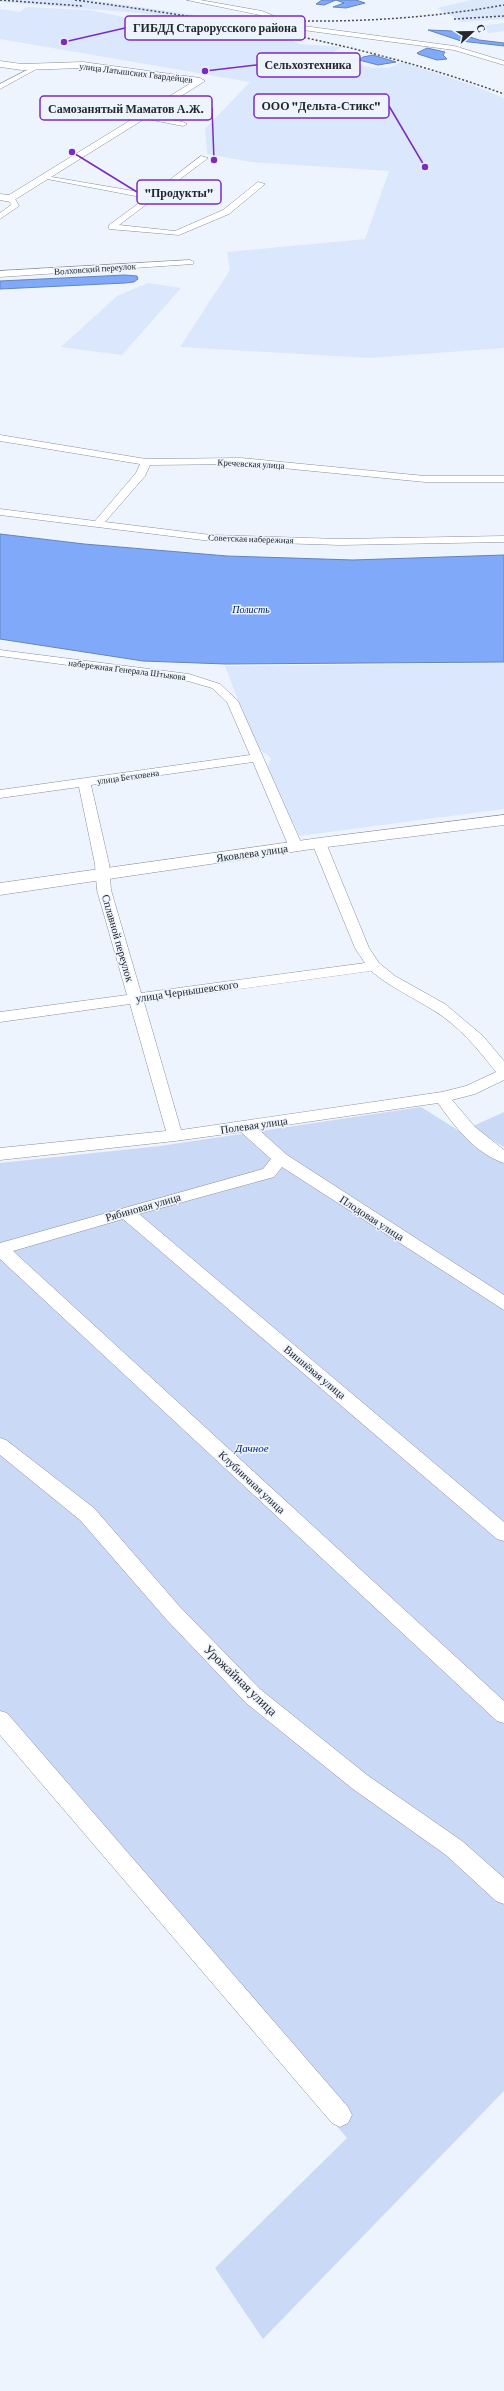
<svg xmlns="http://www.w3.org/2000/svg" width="504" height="2391" font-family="'Crimson Pro',serif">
	<rect width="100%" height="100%" fill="#eef4fd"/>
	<path fill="#dbe7fd" d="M0 0H91L237 21 231 24 139 13 0 2Z
		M471 0H504V19L462 22 437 8Z
		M26 7 90 10 167 26 187 22 287 38 300 44 343 47 331 53 360 65 374 68H388L402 62 472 85 504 98V348L369 358 180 347 230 270 227 252 365 239 389 171 251 162 207 154 205 129 250 82 0 39V9L20 12Z
		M504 23V31L489 33 479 26Z
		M148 283 181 288 122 355 61 347 117 296Z
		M504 663V809L299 836 294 824 289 820 267 768 271 758 256 747 225 666Z"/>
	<path fill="#c9d9f6" d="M421 1107 504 1159V2091L263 2339 215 2268 347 2138 0 1734V1163L160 1146Z
		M504 1112V1147L471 1127Z"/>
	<path fill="#80aaf9" stroke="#6483bc" d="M322 0H356L365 3 346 8 333 7 344 3 336 0 324 5 316 4Z
		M428 30 453 31 479 40 504 43V46L461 41Z
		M427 48 445 52 443 55 447 59 437 60 418 54 417 53Z
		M373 55 396 62 378 65 359 60 363 57Z
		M125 275 137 276 138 279 134 282 125 283 0 289V281Z
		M0 534 84 544 227 556 353 560 504 555V662L226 664 143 661 0 639Z"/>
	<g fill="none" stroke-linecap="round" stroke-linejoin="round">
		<defs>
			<path id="street" d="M187 0H200L262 11 296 25 454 46 504 61V65L454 50 295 29 260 15Z
				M35 66 40 67 0 89V84Z
				M144 115 183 122 187 124 183 126 142 118V116Z
				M201 156 208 158 119 225 175 231 223 210 258 182 265 184 229 214 179 235 109 229V225L146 198 42 178 46 176 151 194Z
				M8 197H14L19 206 0 219V213L11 205Z
				M190 260 194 262 193 264 0 277V271Z
				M0 435 146 459 241 458 425 476H504V482H425L241 464 150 465 145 476 105 522 211 535 340 539 504 536V542L340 545 211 541 0 515V509L95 521 136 473 140 464 0 441Z
				M0 650 189 674 220 684 238 701 303 847 296 851 289 847 253 762 91 785 109 864 111 890 141 993 365 963 355 948 312 843 319 839 326 843 369 948 379 963 395 976 445 1004 483 1036 504 1061V1080L475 1094 452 1100 475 1127 504 1150V1163C476 1154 454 1126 438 1103L258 1129 287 1155 504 1295V1310L282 1167 274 1177 139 1214 504 1522V1541L497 1539 123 1219 13 1251 504 1701V1723L497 1721 0 1259V1243L263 1169 271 1159 241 1132 175 1141 0 1160V1148L166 1131 130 1004 0 1022V1012L127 995 97 890 95 864 79 787 0 798V790L250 755 227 702 212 688 188 681 0 656ZM371 971C390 987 412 997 433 1010 458 1025 478 1049 496 1072L466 1086 442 1092 181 1130 144 1002Z
				M0 1438 6 1440 94 1508 180 1607 260 1689 367 1775 462 1841 504 1878V1904L496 1901 446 1855 353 1789 246 1703 166 1619 80 1520 0 1455Z
				M0 1711 7 1713 348 2107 352 2115 348 2123 340 2127 332 2123 0 1735Z"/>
			<path id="secondary" d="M0 61 22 64 83 62 200 78 205 81 11 202 0 200V194L9 195 191 83 83 68 22 70 0 67Z
				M504 815V825L319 848 0 895V883L319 838Z"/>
		</defs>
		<use href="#street" stroke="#878f9d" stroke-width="1"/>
		<use href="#secondary" stroke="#878f9d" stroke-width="1"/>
		<use href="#street" fill="#fff" fill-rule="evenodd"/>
		<use href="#secondary" fill="#fff" fill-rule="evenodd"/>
		<path stroke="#4a4e54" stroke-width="1.5" stroke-dasharray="2 2" stroke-linecap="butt" d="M0 0 82 6
			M75 0C225 20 361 42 504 94
			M248 19C334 24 419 20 504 5
			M454 19 504 16"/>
	</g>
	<g text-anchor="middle" stroke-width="3" stroke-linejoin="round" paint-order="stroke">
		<g font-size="9" fill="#24282d" stroke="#eef4fd">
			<text transform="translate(136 73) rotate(7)" y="3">улица Латышских Гвардейцев</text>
			<text transform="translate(95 269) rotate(-4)" y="3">Волховский переулок</text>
			<text transform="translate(251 464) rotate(3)" y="3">Кречевская улица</text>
			<text transform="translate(251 539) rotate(2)" y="3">Советская набережная</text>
			<text transform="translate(127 670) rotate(7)" y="3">набережная Генерала Штыкова</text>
			<text transform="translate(128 777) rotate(-8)" y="3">улица Бетховена</text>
		</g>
		<g font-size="10" font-style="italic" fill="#032265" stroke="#eef4fd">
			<text x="251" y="613">Полисть</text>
		</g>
		<g font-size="11" fill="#24282d" stroke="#eef4fd">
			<text transform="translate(252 853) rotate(-8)" y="4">Яковлева улица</text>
			<text transform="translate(118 938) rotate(74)" y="4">Сплавной переулок</text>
			<text transform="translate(187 991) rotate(-8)" y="4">улица Чернышевского</text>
			<text transform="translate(254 1125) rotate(-8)" y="4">Полевая улица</text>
			<text transform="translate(143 1207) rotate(-16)" y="4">Рябиновая улица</text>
			<text transform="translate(372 1218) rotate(33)" y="4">Плодовая улица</text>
			<text transform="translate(315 1372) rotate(40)" y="4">Вишнёвая улица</text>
			<text transform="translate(252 1482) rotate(43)" y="4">Клубничная улица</text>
		</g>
		<g font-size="11" font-style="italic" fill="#00247d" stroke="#eef4fd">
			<text x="252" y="1452">Дачное</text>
		</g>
		<g font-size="13" fill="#24282d" stroke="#eef4fd">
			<text transform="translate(241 1680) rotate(44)" y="5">Урожайная улица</text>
		</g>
	</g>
	<path fill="none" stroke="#7b2cbf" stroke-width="1.5" d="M64 42L125 28M205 71L257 65M425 167L389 106M214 160L212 108M72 152L137 192"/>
	<g fill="#7b2cbf" stroke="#eef4fd" stroke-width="1.5">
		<circle cx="64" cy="42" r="4"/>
		<circle cx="205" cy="71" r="4"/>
		<circle cx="425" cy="167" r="4"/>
		<circle cx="214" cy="160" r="4"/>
		<circle cx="72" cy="152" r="4"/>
	</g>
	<g fill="#eef4fd" stroke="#7b2cbf" stroke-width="1.5">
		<rect x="125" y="16" width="180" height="24" rx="4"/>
		<rect x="257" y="53" width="103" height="24" rx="4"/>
		<rect x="254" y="94" width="135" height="24" rx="4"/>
		<rect x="40" y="96" width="172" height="24" rx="4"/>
		<rect x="137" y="180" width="84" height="24" rx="4"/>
	</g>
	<g font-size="12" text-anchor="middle" font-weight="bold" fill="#24282d">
		<text x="215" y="32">ГИБДД Старорусского района</text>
		<text x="308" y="69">Сельхозтехника</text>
		<text x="321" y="110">ООО "Дельта-Стикс"</text>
		<text x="126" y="113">Самозанятый Маматов А.Ж.</text>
		<text x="179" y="197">"Продукты"</text>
	</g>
	<g transform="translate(472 32) rotate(68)" stroke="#eef4fd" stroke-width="3" paint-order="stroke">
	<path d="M0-3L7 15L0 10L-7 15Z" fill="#24282d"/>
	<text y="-6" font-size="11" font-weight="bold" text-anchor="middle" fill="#24282d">С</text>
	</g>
</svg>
